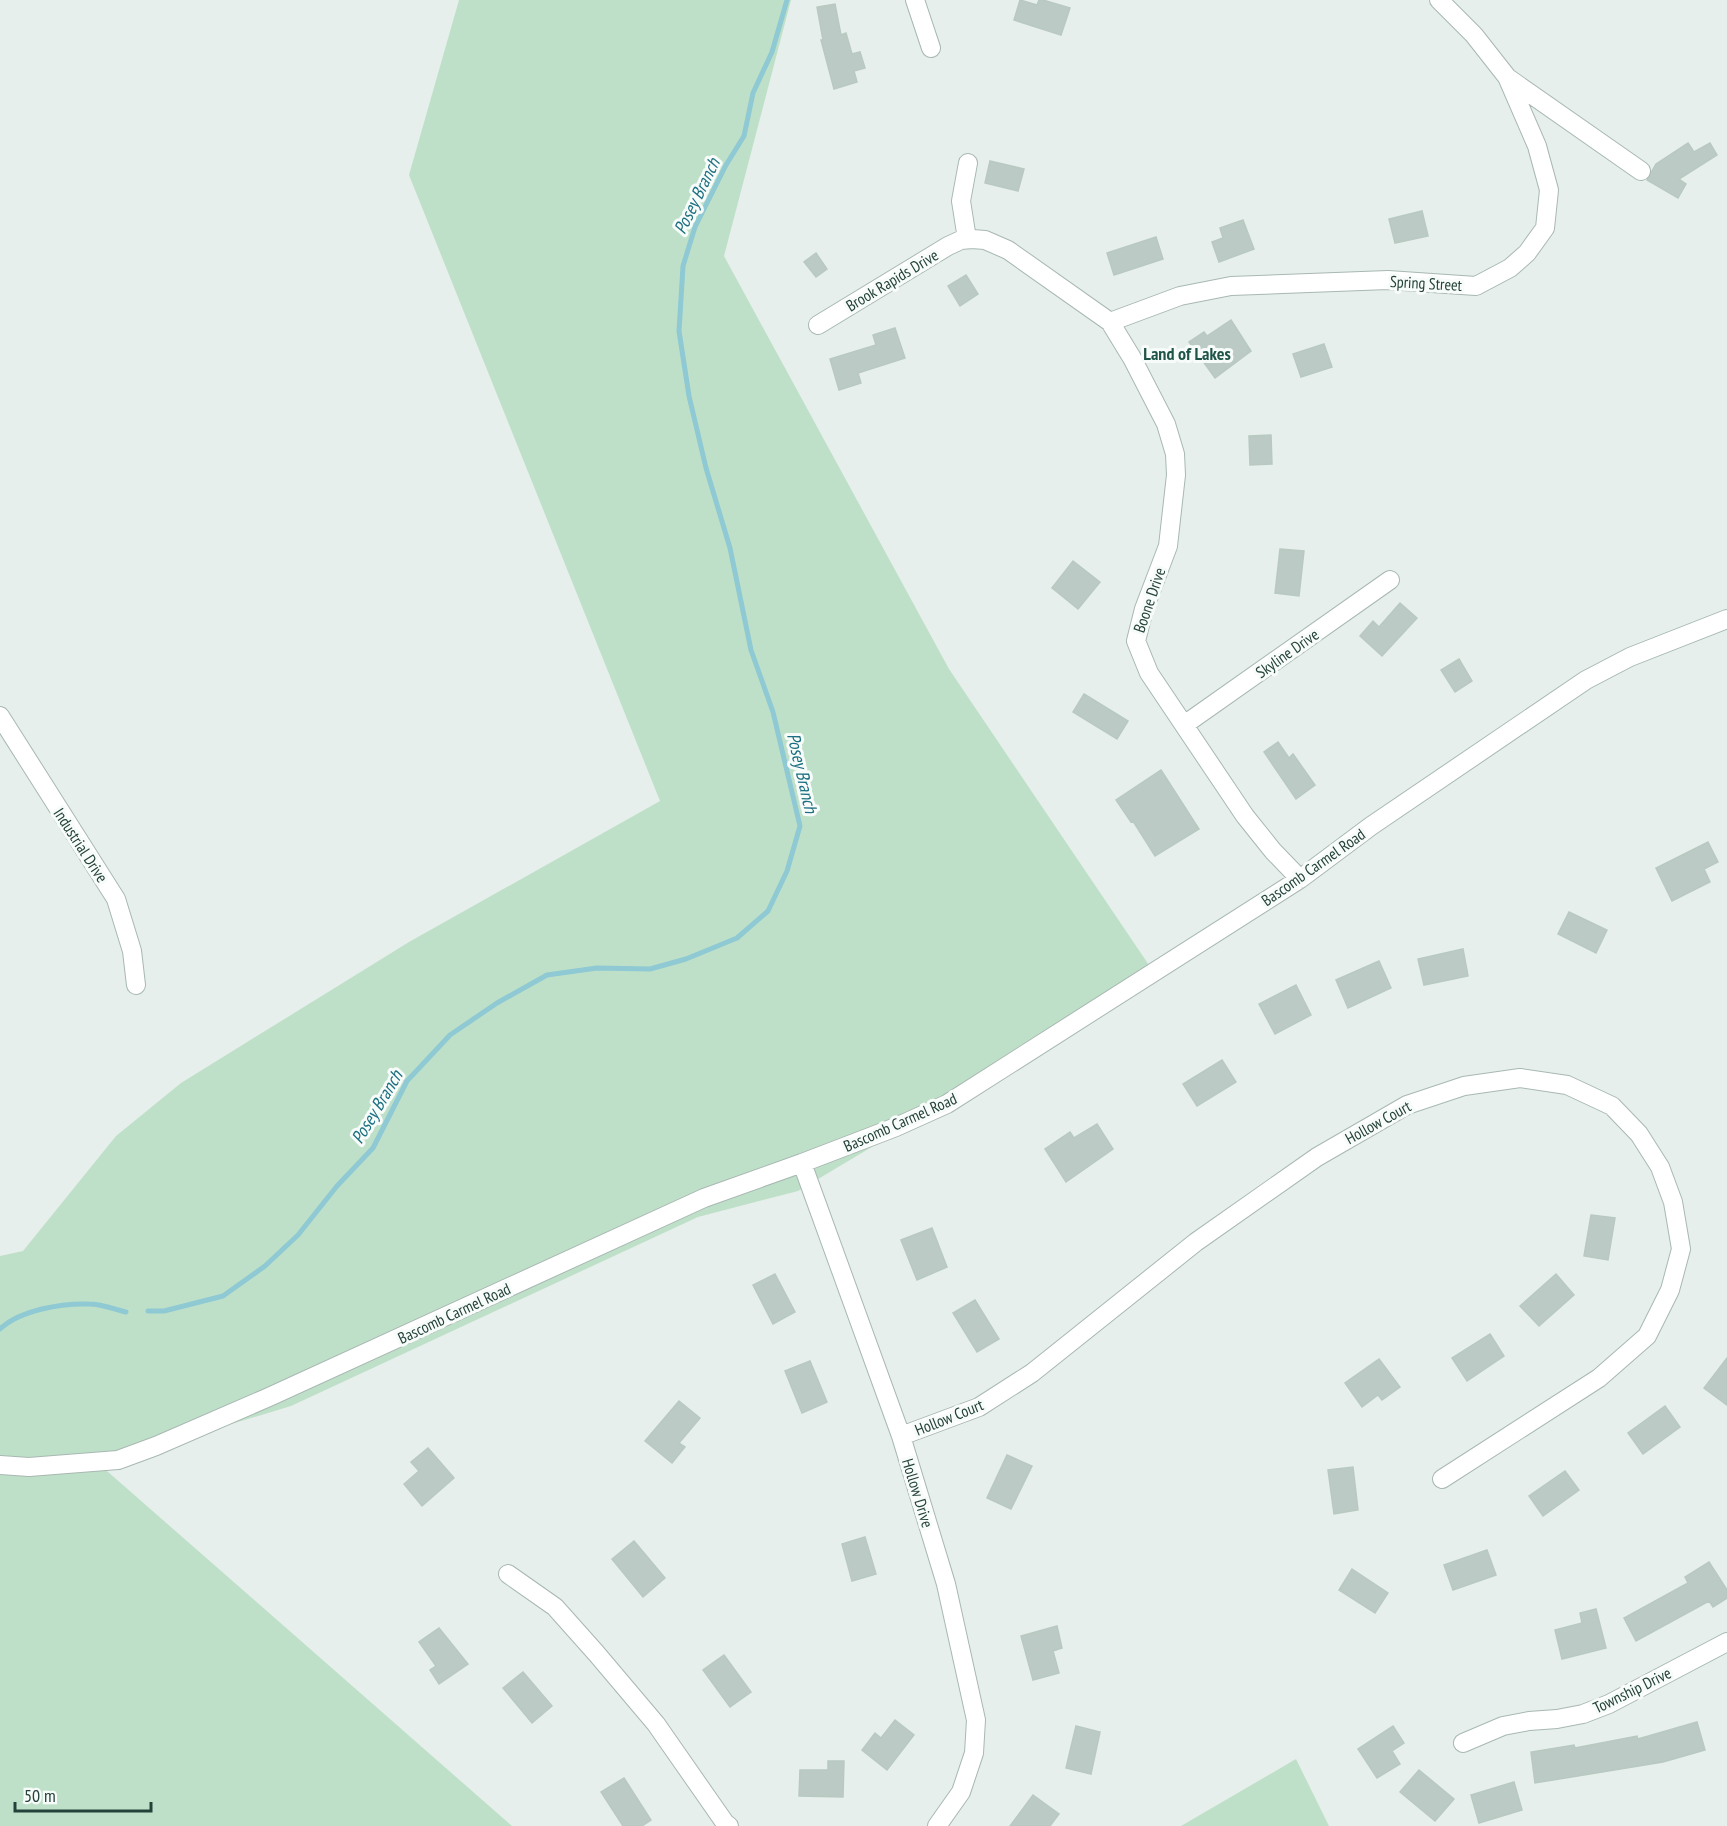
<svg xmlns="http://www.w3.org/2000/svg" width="1727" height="1826" font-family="'PT Sans Narrow',sans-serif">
	<rect width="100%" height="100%" fill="#e6efeb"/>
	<path fill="#bfe0c8" d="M459 0H791L724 256 949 669 1157 977 798 1191 698 1217 291 1406 99 1464 512 1826H0V1256L23 1251 116 1136 181 1083 409 942 660 801 409 175Z
		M1296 1759 1329 1826H1181Z"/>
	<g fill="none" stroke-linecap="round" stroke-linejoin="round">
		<path stroke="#8ec9d4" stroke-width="5" d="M148 1311H164L223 1296 265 1266 298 1235 337 1186 373 1148 407 1081 450 1035 497 1003 547 975 597 968 650 969 686 959 737 938 768 911 787 871 800 826 773 712 751 650 730 548 706 468 689 396 679 331 683 266 695 227 726 165 744 136 753 93 772 52 787 0
			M0 1329C20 1310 62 1303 89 1304 101 1304 114 1309 126 1312"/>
	</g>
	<path fill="#bbcac4" stroke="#b8c9c2" stroke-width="1.5" d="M1020 0 1037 5 1039 0H1043L1070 8 1061 35 1014 20Z
		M835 4 841 35 846 33 852 54 860 52 865 68 854 71 857 82 834 89 821 40H823L817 7Z
		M1688 143 1694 152 1710 143 1717 155 1679 179 1686 184 1678 198 1647 180 1656 164Z
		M990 161 1024 169 1018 191 985 183Z
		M1422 211 1428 236 1395 243 1389 219Z
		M1243 220 1254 249 1219 262 1212 242 1223 238 1220 228Z
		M1156 237 1163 259 1114 275 1107 253Z
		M816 253 827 269 816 277 804 262Z
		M966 275 978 294 960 306 948 286Z
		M1231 320 1251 351 1215 378 1189 342 1204 332 1207 336Z
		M895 328 905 358 858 373 861 383 839 390 830 359 876 345 873 335Z
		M1324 344 1332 367 1301 377 1293 354Z
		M1271 435 1272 464 1250 465 1249 436Z
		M1280 549 1304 551 1299 596 1275 593Z
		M1073 561 1100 582 1078 609 1052 588Z
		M1400 603 1417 618 1382 656 1360 636 1373 621 1379 627Z
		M1459 659 1472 681 1455 692 1441 670Z
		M1084 694 1128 721 1117 739 1073 712Z
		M1278 742 1289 758 1293 754 1315 785 1296 799 1264 752Z
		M1161 770 1199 829 1155 856 1133 821 1131 822 1116 800Z
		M1708 842 1718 862 1704 869 1710 882 1672 901 1656 868Z
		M1569 912 1607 930 1596 953 1558 934Z
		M1463 949 1468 976 1424 985 1418 959Z
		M1379 961 1391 988 1348 1008 1336 980Z
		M1296 985 1311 1015 1275 1034 1259 1004Z
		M1222 1060 1236 1082 1197 1106 1183 1084Z
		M1097 1124 1113 1149 1066 1182 1045 1149 1070 1132 1074 1138Z
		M1591 1215 1615 1218 1608 1260 1584 1256Z
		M932 1228 947 1267 917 1280 901 1240Z
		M775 1274 795 1312 773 1324 753 1285Z
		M1556 1274 1574 1295 1539 1326 1520 1306Z
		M975 1300 999 1339 977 1352 953 1313Z
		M1490 1334 1504 1356 1467 1381 1452 1358Z
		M1727 1358V1405L1704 1388Z
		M1379 1359 1400 1387 1382 1400 1378 1395 1362 1407 1345 1383Z
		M810 1361 827 1402 802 1413 785 1371Z
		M679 1401 700 1418 679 1443 685 1447 672 1463 645 1441Z
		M1665 1406 1680 1427 1643 1454 1628 1433Z
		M428 1448 454 1478 422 1506 404 1484 419 1471 411 1462Z
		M1007 1455 1032 1466 1011 1509 987 1498Z
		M1353 1467 1358 1510 1334 1514 1328 1470Z
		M1565 1471 1579 1490 1543 1516 1529 1496Z
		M865 1537 876 1574 852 1581 842 1544Z
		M634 1541 665 1578 643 1597 612 1559Z
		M1487 1550 1496 1575 1453 1590 1444 1565Z
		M1709 1562 1727 1590V1598L1713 1607 1709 1601 1636 1641 1624 1618 1688 1583 1685 1577Z
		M1352 1569 1388 1593 1375 1613 1339 1590Z
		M1596 1609 1606 1648 1562 1659 1555 1630 1582 1623 1580 1613Z
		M1057 1626 1062 1648 1053 1651 1059 1673 1033 1680 1021 1636Z
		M439 1628 468 1664 439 1684 430 1670 436 1666 419 1642Z
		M724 1655 751 1692 730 1707 703 1670Z
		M523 1672 552 1706 532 1723 503 1688Z
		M895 1720 914 1735 887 1770 862 1750 875 1733 881 1738Z
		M1697 1722 1705 1750 1663 1762 1535 1783 1531 1752 1574 1745 1575 1748 1637 1736 1638 1739Z
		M1076 1726 1100 1732 1091 1774 1066 1768Z
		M1393 1726 1404 1743 1392 1751 1400 1764 1377 1778 1358 1749Z
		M828 1761H844L843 1797 799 1796 800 1770H828Z
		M1419 1770 1454 1799 1435 1821 1400 1792Z
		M624 1778 651 1820 642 1826H623L601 1792Z
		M1514 1782 1522 1810 1479 1823 1471 1795Z
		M1033 1795 1059 1814 1050 1826H1010Z"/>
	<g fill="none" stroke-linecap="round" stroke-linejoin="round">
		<defs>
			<path id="minor" d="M915 0 931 48
				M1508 78 1641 171
				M967 239 961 201 968 163
				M1110 322 1180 296 1231 286 1388 280 1476 286 1510 268 1527 253 1545 228 1549 190 1537 146 1507 77 1474 35 1439 0
				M818 325 948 246 961 240 972 239 985 240 1008 250 1110 322 1132 358 1166 424 1175 454 1176 475 1168 546 1144 609 1136 641 1149 673 1245 816 1273 851 1300 879
				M0 716 116 899 132 951 136 985
				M1184 725 1390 580
				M802 1163 901 1436 946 1584 976 1720 974 1753 961 1792 937 1826
				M901 1436 979 1407 1032 1373 1196 1242 1317 1157 1407 1105 1464 1086 1520 1078 1567 1085 1612 1106 1639 1134 1660 1167 1673 1202 1681 1249 1670 1290 1647 1336 1599 1378 1442 1479
				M0 1465 29 1467 118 1460 156 1446 269 1397 704 1198 802 1163 896 1127 947 1104 1300 879 1371 826 1586 680 1630 657 1727 619
				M508 1574 555 1607 596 1653 656 1724 725 1823 729 1826
				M1463 1743 1503 1726 1529 1721 1557 1719 1583 1714 1609 1704 1727 1642"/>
		</defs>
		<use href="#minor" stroke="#a8b8b2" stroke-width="20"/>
		<use href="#minor" stroke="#fff" stroke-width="18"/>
	</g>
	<g text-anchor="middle" stroke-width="6" stroke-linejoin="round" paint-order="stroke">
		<g font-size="16" fill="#24423a" stroke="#f7fbf9">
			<text transform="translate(892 280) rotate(-31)" y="6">Brook Rapids Drive</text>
			<text transform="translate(1426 283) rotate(3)" y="6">Spring Street</text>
			<text transform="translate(1149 600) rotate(-71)" y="6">Boone Drive</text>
			<text transform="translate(1287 653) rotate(-35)" y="6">Skyline Drive</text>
			<text transform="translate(81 845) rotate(57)" y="6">Industrial Drive</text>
			<text transform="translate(1313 867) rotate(-35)" y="6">Bascomb Carmel Road</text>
			<text transform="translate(900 1122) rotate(-24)" y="6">Bascomb Carmel Road</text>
			<text transform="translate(1378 1122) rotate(-29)" y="6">Hollow Court</text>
			<text transform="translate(454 1313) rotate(-25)" y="6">Bascomb Carmel Road</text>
			<text transform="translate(949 1417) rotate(-22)" y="6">Hollow Court</text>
			<text transform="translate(918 1493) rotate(73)" y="6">Hollow Drive</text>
			<text transform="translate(1632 1690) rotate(-26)" y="6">Township Drive</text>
		</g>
		<g font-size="18" font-style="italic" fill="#1c6f80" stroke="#f7fbf9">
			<text transform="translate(697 196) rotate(-64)" y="6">Posey Branch</text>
			<text transform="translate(802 773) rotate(77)" y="6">Posey Branch</text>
			<text transform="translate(377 1107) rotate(-59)" y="6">Posey Branch</text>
		</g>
		<g font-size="18" font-weight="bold" fill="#1f5548" stroke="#f7fbf9">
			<text x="1187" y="360">Land of Lakes</text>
		</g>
	</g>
	<path d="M15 1802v9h136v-9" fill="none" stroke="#24423a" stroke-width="3"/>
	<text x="24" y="1802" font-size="18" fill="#24423a" stroke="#f7fbf9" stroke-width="4.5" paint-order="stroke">50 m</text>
</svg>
